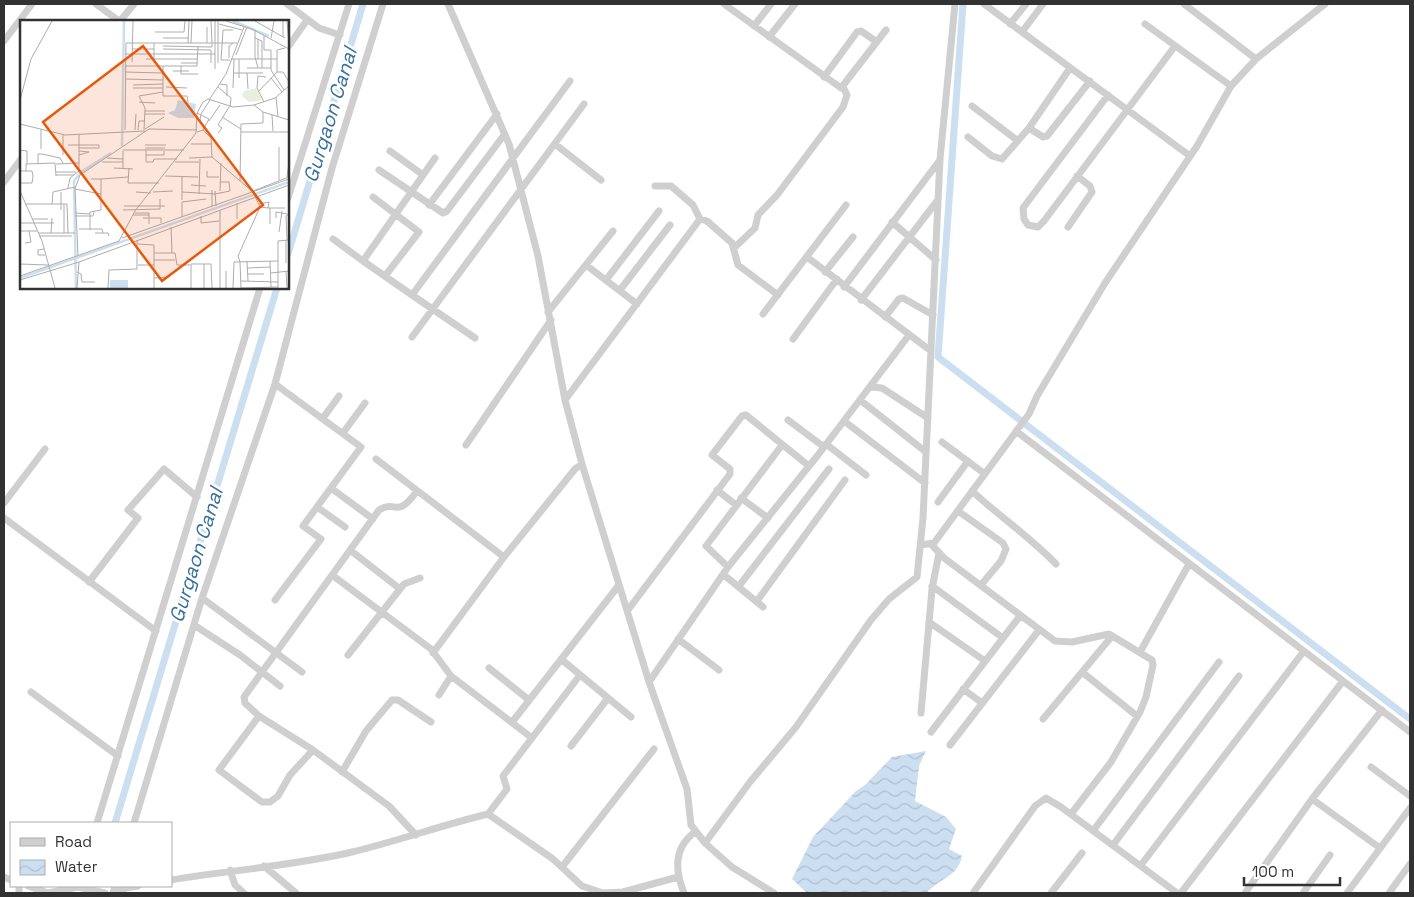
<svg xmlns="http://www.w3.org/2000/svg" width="1414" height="897" font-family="'Space Grotesk',sans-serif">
	<defs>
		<pattern id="water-waves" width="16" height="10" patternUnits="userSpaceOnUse" patternTransform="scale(1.25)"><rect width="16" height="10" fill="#cbdff0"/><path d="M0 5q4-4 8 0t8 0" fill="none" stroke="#afc0ce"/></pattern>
	</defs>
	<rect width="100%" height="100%" fill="#fff"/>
	<path fill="url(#water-waves)" d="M926 751 919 766 915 801 946 817 956 829 949 849 962 856C958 878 938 878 927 893H807L792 879 813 837 856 791 865 785 892 757Z"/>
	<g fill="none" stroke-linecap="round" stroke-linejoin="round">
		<path stroke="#cbdff0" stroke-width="7" d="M963 4 938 357 1410 719
			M288 254 363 4
			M115 823 277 288"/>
		<path stroke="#cfcfcf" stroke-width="7" d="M96 4 119 21
			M287 4 319 28 340 35
			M448 4 509 144 538 256 565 400 582 464 649 682 687 789 691 825 705 843 732 867 774 893
			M724 4 841 88 886 30
			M984 4 1190 156
			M1184 4 1256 59
			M120 21 134 4
			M1010 24 1026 4
			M1145 24 1231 86
			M754 26 771 4
			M1022 32 1043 4
			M769 37 795 4
			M4 41 32 4
			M288 47 307 20
			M1070 68 1029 128 1043 137 1047 136 1090 81
			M824 77 857 32 861 31 877 42
			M1108 95 1023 208 1024 219 1028 225 1038 227 1044 221 1175 46
			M972 106 1018 141
			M968 137 992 156 1002 159 1029 128
			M555 144 601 180
			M390 151 423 175
			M379 170 443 213 447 211 504 135
			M4 182 21 159
			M655 186H671L693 205 700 219
			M373 197 419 232 385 276
			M288 198 349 4
			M429 205 497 114
			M892 222 936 260
			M1068 227 1092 192 1090 186 1077 176
			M333 239 363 261 435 158
			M734 248 755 228 758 215 777 195 843 107 847 95 843 87
			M807 257 931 351
			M363 261 412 295
			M586 265 637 304
			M825 272 853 237
			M606 280 659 211
			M844 287 940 160
			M620 290 670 225
			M861 300 937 201
			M548 312 613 231
			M763 314 846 205
			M885 317 899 299 903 298 933 315
			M412 337 584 104
			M475 338 412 295 570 81
			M793 339 837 279
			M275 384 361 447 303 526 321 539 275 600
			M870 387 882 388 928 418
			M565 400 700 219 707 221 732 243 738 265 778 295
			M860 400 926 452
			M323 418 339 396
			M788 420 824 447
			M844 421 925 483
			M1016 431 1410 732
			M343 433 365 403
			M942 442 985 474
			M826 444 866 475
			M466 445 551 320
			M376 459 504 557
			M331 488 373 519
			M717 490 736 505
			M972 491C999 516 1030 537 1056 564
			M741 498 768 518
			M938 502 968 461
			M4 503 45 449
			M317 507 345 527
			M958 511 1003 543 1006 549 1001 561 981 585
			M4 518 156 631
			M931 544 944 558 1055 641 1072 642 1109 634 1152 660 1153 665 1146 697 1140 712 1111 762 1071 814
			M921 545 934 543 1029 414 1037 396 1105 283 1197 146 1231 86 1256 59 1325 4
			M350 550 400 589
			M728 567 706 546 782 445
			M332 575 431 649 451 676 532 738
			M724 575 763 607
			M89 582 138 518 128 510 164 469 197 497
			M739 586 829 469
			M932 586 1003 638
			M202 598 302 672
			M757 601 845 480
			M628 610 730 474V469L712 455 742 416 746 415 809 466
			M929 622 985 661
			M194 625 240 655 280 686
			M678 639 719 670
			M1140 652 1189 564
			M433 653 504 557 575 469 582 464
			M348 655 404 584 420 578
			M561 659 631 717
			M489 668 529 700
			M1082 672 1137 716
			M649 682 728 567 818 455 909 335
			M963 689 982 703
			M31 692 118 756
			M439 695 451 676
			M921 713 932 589 939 553
			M259 716 313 750 389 806 416 835
			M1043 719 1112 636
			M513 721 619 585
			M931 732 1020 616
			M950 745 1039 630
			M571 746 608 698
			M313 750 290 775 278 796 270 802H262L219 770 259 716 245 703 244 697 262 672 379 510C397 499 396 520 417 491
			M1371 767 1410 796
			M342 772 366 731 392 700H398L431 722
			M1312 799 1380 848
			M488 814 507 789 503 776 580 675
			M97 823 260 288
			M134 823 202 598 275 384 332 168 383 4
			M1093 831 1219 662
			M705 843 750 782 796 727 871 620 889 599 917 577 923 518 940 159 955 4
			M1113 845 1239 676
			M1141 865 1304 651
			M264 866 296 893
			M562 867 654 749
			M230 870 235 885 244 893
			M4 877 11 880
			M171 880C231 870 292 866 352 852 398 841 442 825 488 814L553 859 582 886 603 893 623 892 678 877
			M28 886 48 893 78 887 105 893
			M19 893V886
			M113 893 115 886
			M115 893 126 888 138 886
			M684 893C675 871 673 848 695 832
			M973 893 1035 806 1046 798 1061 807 1177 893
			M1051 893 1082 853
			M1181 893 1343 681
			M1245 893 1312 799 1382 710
			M1303 893 1330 855
			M1347 893 1410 808
			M1389 893 1410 864"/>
	</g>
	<g text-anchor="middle" stroke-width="5" stroke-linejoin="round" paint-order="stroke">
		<g font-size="20" font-style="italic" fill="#386f9b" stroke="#fff">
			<text transform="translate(330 115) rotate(-73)" y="7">Gurgaon Canal</text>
			<text transform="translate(196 555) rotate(-73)" y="7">Gurgaon Canal</text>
		</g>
	</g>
	<g transform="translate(20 20)">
		<rect width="269" height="269" fill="#fff"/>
		<path d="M236 68 242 79 239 81 229 82 222 76 224 71Z" fill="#e7efe0"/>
		<path d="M158 80 176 84 174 98H158L148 93 155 90ZM90 260H108V268H90Z" fill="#cbdff0"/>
		<path fill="none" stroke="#cbdff0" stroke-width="2.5" d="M213 1 249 16M102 126 104 1M0 258 269 162M56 268 54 161 61 152 91 133"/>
		<path fill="none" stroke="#adadad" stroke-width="1" d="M191 1 192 23M206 1 232 9 269 29M235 1 265 18M267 1 269 24M199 4 222 10M187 7V23M235 10V37L238 48M135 12H164L165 1M244 16V30H251V50L264 70M263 17V1M143 18H169M235 18 242 21V48M251 18 254 1M168 23 169 1M171 23 172 1M143 26 192 27V23M112 29H134M143 29 191 30V43M105 34H195M216 35 227 7M209 38V26L213 23M126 39H178M134 39V23M211 39H257M238 39V19M210 40H201L203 10H213M112 42 113 1M161 43H177M198 43V1M105 46H177L178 26M143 46V76H167L168 82M161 46V54H178M227 48H251M195 49V1M153 51H169M105 52 143 53M257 52H263L269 62M213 53H243M227 53 228 69M219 58V39M251 58 262 72M105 59 143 60M200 64 207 65V76M113 65 143 64M146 67 167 68M198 67 211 78 210 87M113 68H143M213 68 214 39M239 71 257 52V30L265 28M256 77 258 97M0 80 11 39 32 1M189 80 206 54 224 7M119 82 135 83M244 82 237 68 238 56 246 57M234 85 243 92 269 100M125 91H145M177 93 189 99 183 110 177 112M125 94H145M252 95 253 111M202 97 221 109M189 101 200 85M0 104 45 115 125 111M185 107 180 101 181 94 190 80M125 109 144 97M105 110 106 23H217M115 110 116 94M118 110 119 101H125M124 110 125 88 119 76 143 72M183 110 191 118 192 137 233 172 240 187 218 236 220 242M221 112H269M198 113 202 108 198 105 209 87M171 124H192M48 125H79V128M125 125H146M59 128H79M125 128H145M21 129V109M0 130 7 131V144M103 130H164M126 130V142H133L134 139H157M59 131 69 132 59 135M43 135V115M126 135H144V131M87 138 103 139M169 138 192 137M82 142H103M155 142H179M18 143V134H22L40 138 43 143M36 144 59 143M94 148 113 149M103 148V131M109 148 108 163H139M0 151H12L13 156 12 163H0M6 151V144L35 143 36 156M187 151V157H199M36 152H56M36 155H54M145 156 178 157M267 157 269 142M81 159 108 157M259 160V127M220 161 221 104 243 103V92M171 165 186 166M48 168 50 158 59 151V114M55 169 81 174M192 170V187M0 171 22 221 35 268M195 171 196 186M200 171 201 143M233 171 269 157M116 172 131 173M133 172 153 171M162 172 195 174 210 171 209 162H200M179 174 180 139M162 180V157M217 183V199M5 184H47L48 213M32 184 33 172 55 167M44 184V213M239 184 249 182 248 188 240 187M104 186H145M248 188H265M41 190V172M103 190 140 189V179M200 190V268M55 193 70 194M115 193H129V204M113 195H129M55 196H73L74 192M181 196V203L199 201M162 197V182L186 179M123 198H141V203M256 198V192L267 194M12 199H28M0 203H34M250 204V188M151 207 152 233M59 209H82L83 213M70 210V192L81 190V159H71M0 211H17M259 212 262 191M18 213H55M31 213 32 198M75 213H88L89 216M19 216H52M102 218 269 159M266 220V243M267 220 266 196 269 194M5 223 11 222 9 211M118 224 134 225V268M24 229 18 230V235H25M134 233H155L157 245H170M58 236 55 169 60 155 129 109 177 110M134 240H155M227 241 228 261M250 241 251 267M220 242 221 268M0 244 28 245M184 244V268M118 245H134M227 248 250 247M206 251V268M266 251 267 268M57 252 61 254 62 262H75M251 253 269 251M227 254H244M0 256 99 221 115 191 176 113 177 93 183 82 188 79 213 87 234 85 255 78 269 66M134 258 149 257M0 260 59 242 269 165M221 261 258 262M57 268 59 242M88 268 89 250 117 249V220M171 268V244H191L192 268M213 268 214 242 258 241M221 268 258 267M258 268V221L269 220"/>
		<path fill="#e8590c" fill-opacity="0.15" stroke="#e8590c" stroke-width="2.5" d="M123 26 243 185 142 261 23 102Z"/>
		<rect width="269" height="269" fill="none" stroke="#323232" stroke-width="2.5"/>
	</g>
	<rect width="1414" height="897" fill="none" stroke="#323232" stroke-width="10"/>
	<rect x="10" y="822" width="162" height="65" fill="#ffffff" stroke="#adadad"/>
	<rect x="20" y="838" width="25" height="8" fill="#cfcfcf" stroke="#adadad"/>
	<text x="55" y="847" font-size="15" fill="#323232">Road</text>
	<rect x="20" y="860" width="25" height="15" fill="url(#water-waves)" stroke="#adadad"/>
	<text x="55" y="872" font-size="15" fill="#323232">Water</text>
	<path d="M1244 877v8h96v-8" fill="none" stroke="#323232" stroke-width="2.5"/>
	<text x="1252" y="877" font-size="15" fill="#323232" stroke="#ffffff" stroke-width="4" paint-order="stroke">100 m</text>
</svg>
